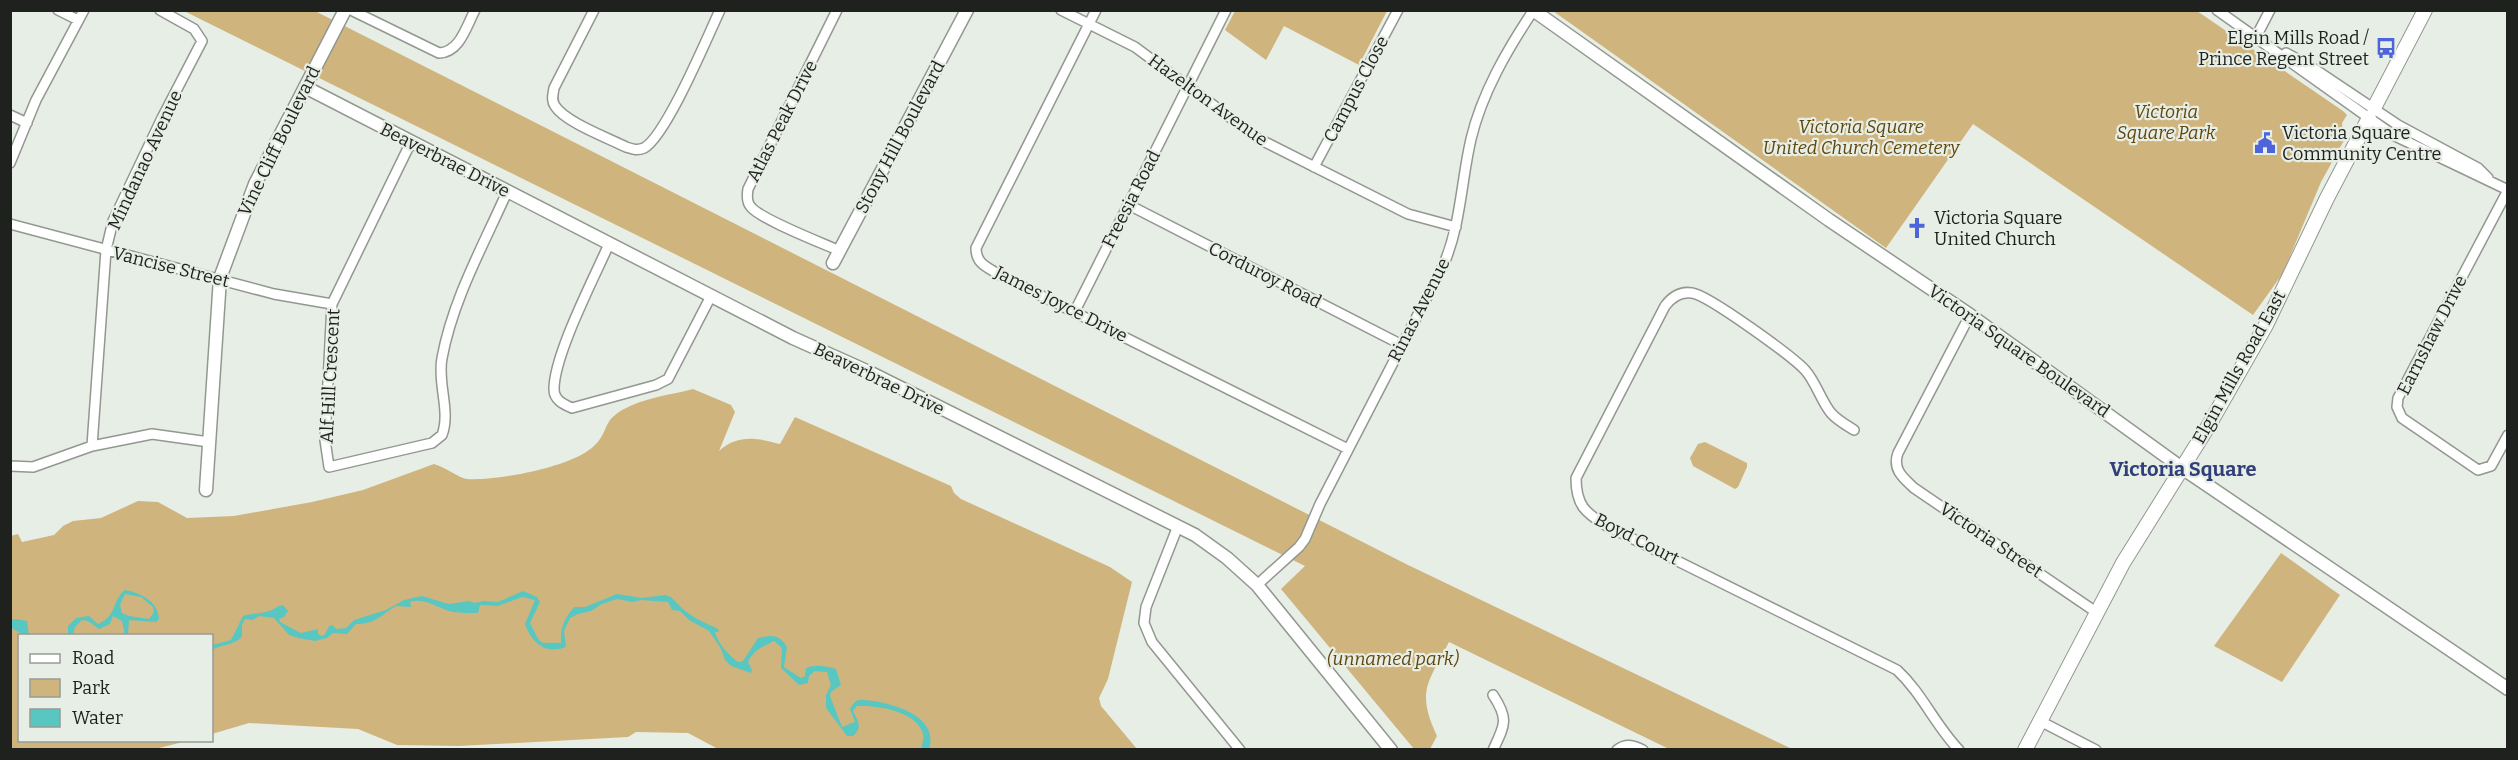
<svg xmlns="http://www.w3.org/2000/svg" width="2518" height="760" font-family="Bitter,serif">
	<rect width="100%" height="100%" fill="#e7eee5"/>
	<path fill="#d0b47d" d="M184 11H315L1408 565 1792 749H1669L1449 642C1428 683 1416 691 1437 736L1430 749H1414L1281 589 1305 566Z
		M1235 11V10L1387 11 1359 65 1284 26 1266 60 1225 30Z
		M1553 11H2197L2343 111 2347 115 2342 123 2343 133 2347 135 2321 182 2283 273 2253 315 1973 124 1886 248Z
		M693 389 731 405 735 412 719 451C738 434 757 438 780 444L795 417 951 486 954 493 961 499 1110 567 1132 582 1108 679 1099 698 1101 706 1137 749 720 750 688 733 636 732 628 737 459 746 397 745 358 729 249 723 212 734V636H20V740L187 741 155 749H11L10 536 18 534 22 542 54 535 63 526 73 521 101 518 138 501 158 502 187 518 234 516 312 502 363 490 434 464C445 467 459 478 467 479 497 481 574 467 595 445 609 431 602 422 622 410 643 398 670 395 693 389Z
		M1705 442 1747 463V467L1738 487 1735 489 1693 466 1690 458 1698 444Z
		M2281 553 2340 595 2282 682 2214 646Z"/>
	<path fill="#59c7c1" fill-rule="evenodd" d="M125 590C141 593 158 601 159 619L156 622 129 620 128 635 125 636 122 621 113 616 110 624 99 629 88 621 82 620 75 627 73 635H68V626L76 618 89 616 98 624C118 615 111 601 125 590ZM125 594 141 597 153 607 154 612 149 619 129 616 122 613 120 605Z
		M523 591 537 597 540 602 530 623C543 648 537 642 561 643 560 628 564 619 574 607H585L617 594 642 598 665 595 671 597 685 611 697 619 718 629 719 632H715C718 644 729 655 738 662L743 661 758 638C772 635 779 634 787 647L784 667 801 678 805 676 806 668C815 664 827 666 836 669L841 685 831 692 830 696 842 727 855 722 850 709C852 705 855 700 860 700 864 699 870 701 874 701 898 705 939 718 929 749H921C922 743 925 738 922 731 913 710 875 705 857 706L853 711C858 721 863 728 853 736H847L826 708V695L831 685 827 672 815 671 809 676 808 683 799 685 781 668 782 648 774 641C763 647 754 649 748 662L752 670 751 673 731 666 725 660 720 647 709 631 689 620 680 611 672 610 668 602 641 600 632 602 617 599 602 604 591 611 578 614 570 618 564 631 566 647C545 655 532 643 525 624L535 600 522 597 498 606 480 605 478 613C470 613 461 613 453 612 438 609 426 597 410 602L411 607 396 606C381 615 376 624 356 624L347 634 333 633 327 638 315 641 298 638 289 635 274 618 259 616 253 620 245 619 242 625V637C232 646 222 644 212 650V645L231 640 243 616C251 613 261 614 269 611 275 609 277 606 283 605L288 611 284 617 279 619 280 622 301 633 318 629V634L322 636 325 634 329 626 333 625 336 629 346 628 354 620 386 610 404 600 422 596 449 604 469 601 475 603 483 601 498 602Z
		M16 619 27 621 29 635H24L11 628V620Z"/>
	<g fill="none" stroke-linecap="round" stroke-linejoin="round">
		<defs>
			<path id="minor" d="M58 10 78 20
				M351 10 439 53C460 52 466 27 475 10
				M594 10 554 88C553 95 551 100 555 106 565 122 608 138 626 147 632 149 637 151 644 148 666 136 707 38 720 10
				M837 10 748 189C747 195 747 203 751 207 760 219 822 243 840 251
				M1061 10 1135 47 1259 139 1408 214 1456 227
				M1096 10 976 248C976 264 987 267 1000 275L1348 449
				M2217 10 2393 135 2508 190
				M2256 37 2270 10
				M2286 53 2310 66 2398 125 2478 168 2488 178
				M10 115 27 123
				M411 142 332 304 325 440 329 467 432 443 442 435C451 411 437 383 442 358 453 299 483 246 507 192
				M10 163 36 100 84 10
				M1314 167 1398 10
				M2508 190 2398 398 2397 407 2402 418 2478 470 2491 466 2508 435
				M1129 205 1402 345
				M10 224 274 294 332 304
				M609 244C594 278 554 355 554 389 554 400 563 404 572 408L656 385 668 379 711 296
				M1075 311 1226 10
				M1970 315 1898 453C1892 469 1903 478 1914 488L2096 612
				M1854 430C1846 425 1837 420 1831 413 1821 401 1816 382 1805 370 1792 356 1708 295 1692 293 1680 291 1671 298 1665 306L1576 478C1576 505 1585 513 1607 526L1897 670C1922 693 1935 725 1959 750
				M92 446 106 250 113 221 162 118 202 41 194 29 160 10
				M10 466 33 467 92 446 152 434 209 442
				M1178 526 1146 607 1144 623 1152 642 1240 750
				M1257 585 1299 547 1305 539 1320 504 1443 266C1461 225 1461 182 1471 139 1482 93 1507 50 1533 11
				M1493 695C1509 719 1505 725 1493 750
				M2040 721 2096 750
				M1617 750C1626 743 1633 745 1643 750"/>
			<path id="tertiary" d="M1533 10 1829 220 1970 315 2182 468 2508 689
				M305 87 793 338 871 373 1195 535 1227 558 1257 585 1391 750
				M833 263 967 10
				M206 490 220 278 255 184 345 10"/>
			<path id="secondary" d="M2374 108 2425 10
				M2025 750 2123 563 2209 425 2266 325 2327 198 2369 118"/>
		</defs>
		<use href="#minor" stroke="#929890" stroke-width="12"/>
		<use href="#tertiary" stroke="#929890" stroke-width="15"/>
		<use href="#secondary" stroke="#929890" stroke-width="16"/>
		<use href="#minor" stroke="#fff" stroke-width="9"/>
		<use href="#tertiary" stroke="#fff" stroke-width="12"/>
		<use href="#secondary" stroke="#fff" stroke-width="14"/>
	</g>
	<defs>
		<symbol id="bus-bare" viewBox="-9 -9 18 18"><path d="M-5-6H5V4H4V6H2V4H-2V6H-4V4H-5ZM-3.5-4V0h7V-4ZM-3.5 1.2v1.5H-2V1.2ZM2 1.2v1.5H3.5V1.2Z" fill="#4d65d9" stroke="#e7eee5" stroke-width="2.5" paint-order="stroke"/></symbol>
		<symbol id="civic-bare" viewBox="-9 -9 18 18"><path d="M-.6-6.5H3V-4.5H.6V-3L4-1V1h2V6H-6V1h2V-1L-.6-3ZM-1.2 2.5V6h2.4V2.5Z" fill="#4d65d9" stroke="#e7eee5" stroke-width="2.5" paint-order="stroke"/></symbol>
		<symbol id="church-bare" viewBox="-9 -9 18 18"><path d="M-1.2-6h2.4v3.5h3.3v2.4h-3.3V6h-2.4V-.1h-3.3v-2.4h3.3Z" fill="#4d65d9" stroke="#e7eee5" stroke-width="2.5" paint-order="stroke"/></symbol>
	</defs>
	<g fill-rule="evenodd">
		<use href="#bus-bare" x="2371" y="33" width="30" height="30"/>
		<use href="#civic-bare" x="2250" y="128" width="30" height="30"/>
		<use href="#church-bare" x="1902" y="213" width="30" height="30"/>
	</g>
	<g text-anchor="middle" stroke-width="4.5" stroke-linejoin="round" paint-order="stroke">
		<g font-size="18" fill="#1f211e" stroke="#e7eee5" text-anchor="start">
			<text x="2369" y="44" text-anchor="end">Elgin Mills Road /<tspan x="2369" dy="21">Prince Regent Street</tspan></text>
			<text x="2282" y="139">Victoria Square<tspan x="2282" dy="21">Community Centre</tspan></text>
			<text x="1934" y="224">Victoria Square<tspan x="1934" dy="21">United Church</tspan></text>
		</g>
		<g font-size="18" fill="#1f211e" stroke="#e7eee5">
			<text transform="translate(1356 89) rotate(-62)" y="6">Campus Close</text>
			<text transform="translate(1208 100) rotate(36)" y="6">Hazelton Avenue</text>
			<text transform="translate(782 121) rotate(-63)" y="6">Atlas Peak Drive</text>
			<text transform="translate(900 137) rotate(-62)" y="6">Stony Hill Boulevard</text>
			<text transform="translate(279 141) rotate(-64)" y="6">Vine Cliff Boulevard</text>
			<text transform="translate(145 160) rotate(-65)" y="6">Mindanao Avenue</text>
			<text transform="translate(445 160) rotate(27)" y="6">Beaverbrae Drive</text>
			<text transform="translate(1131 199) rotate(-63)" y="6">Freesia Road</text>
			<text transform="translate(171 267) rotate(14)" y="6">Vancise Street</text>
			<text transform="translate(1265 275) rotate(27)" y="6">Corduroy Road</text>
			<text transform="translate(1061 304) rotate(27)" y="6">James Joyce Drive</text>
			<text transform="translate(1419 310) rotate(-63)" y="6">Rinas Avenue</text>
			<text transform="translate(2432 335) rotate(-63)" y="6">Earnshaw Drive</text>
			<text transform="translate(2019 351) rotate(35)" y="6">Victoria Square Boulevard</text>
			<text transform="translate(2239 367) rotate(-61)" y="6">Elgin Mills Road East</text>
			<text transform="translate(330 376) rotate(-87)" y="6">Alf Hill Crescent</text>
			<text transform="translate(879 379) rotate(26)" y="6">Beaverbrae Drive</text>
			<text transform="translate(1637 539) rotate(27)" y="6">Boyd Court</text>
			<text transform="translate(1991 540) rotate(34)" y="6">Victoria Street</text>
		</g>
		<g font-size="18" font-style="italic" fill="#5f460c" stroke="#e7eee5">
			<text x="2166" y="118">Victoria<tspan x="2166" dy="21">Square Park</tspan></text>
			<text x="1861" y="133">Victoria Square<tspan x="1861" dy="21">United Church Cemetery</tspan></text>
			<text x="1393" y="665">(unnamed park)</text>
		</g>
		<g font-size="20" font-weight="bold" fill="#303e79" stroke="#e7eee5">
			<text x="2183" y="476">Victoria Square</text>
		</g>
	</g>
	<rect width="2518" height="760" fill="none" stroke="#1f211e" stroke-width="24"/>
	<rect x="18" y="634" width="195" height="108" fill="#e7eee5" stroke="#979c95" stroke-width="1.5"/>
	<rect x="30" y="654" width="30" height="9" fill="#ffffff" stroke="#979c95" stroke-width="1.5"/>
	<text x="72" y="664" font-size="18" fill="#1f211e">Road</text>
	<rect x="30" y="679" width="30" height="18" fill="#d0b47d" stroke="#979c95" stroke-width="1.5"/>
	<text x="72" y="694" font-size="18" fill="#1f211e">Park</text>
	<rect x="30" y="709" width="30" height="18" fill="#59c7c1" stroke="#979c95" stroke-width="1.5"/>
	<text x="72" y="724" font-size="18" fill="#1f211e">Water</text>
</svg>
